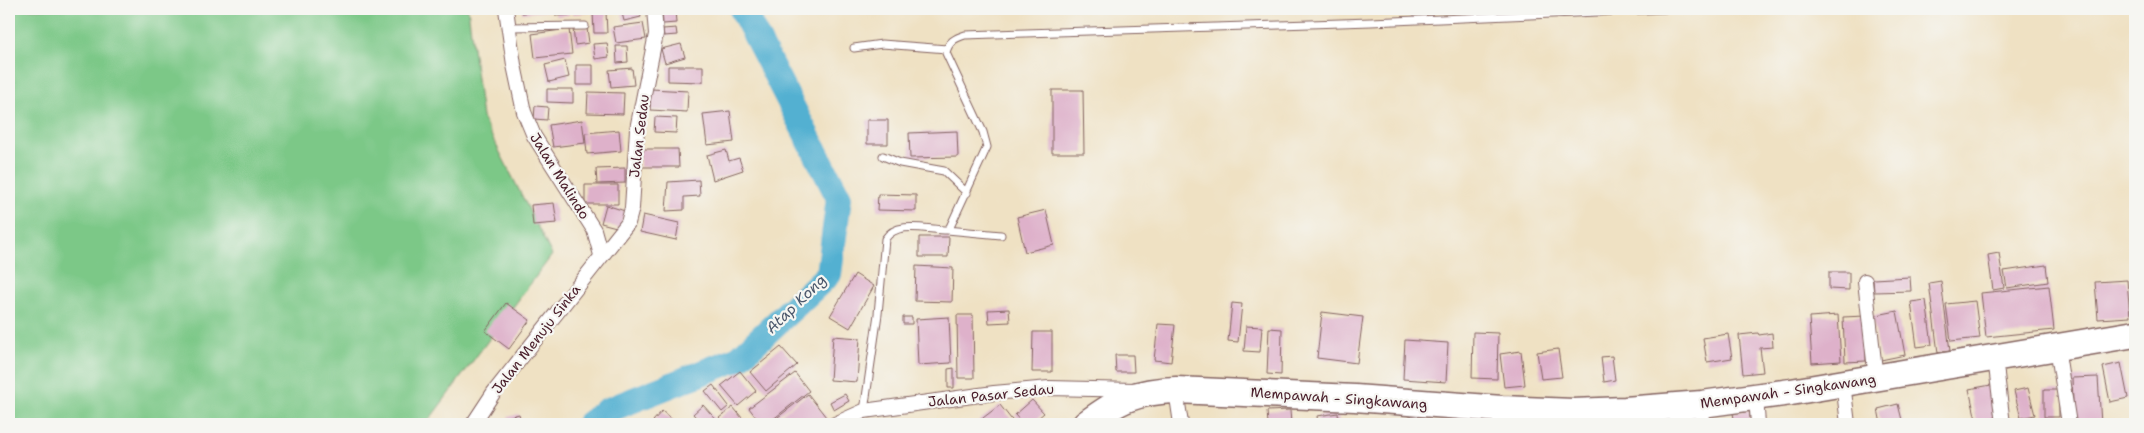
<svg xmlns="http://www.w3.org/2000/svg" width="2144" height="433" font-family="'Shantell Sans',sans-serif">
	<rect width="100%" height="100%" fill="#f6f6f2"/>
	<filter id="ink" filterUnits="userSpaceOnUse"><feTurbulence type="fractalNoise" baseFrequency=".02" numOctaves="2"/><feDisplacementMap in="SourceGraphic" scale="10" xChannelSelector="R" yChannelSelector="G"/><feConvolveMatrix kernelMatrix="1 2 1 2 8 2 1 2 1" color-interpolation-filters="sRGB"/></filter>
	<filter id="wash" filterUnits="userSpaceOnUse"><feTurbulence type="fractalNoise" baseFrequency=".0096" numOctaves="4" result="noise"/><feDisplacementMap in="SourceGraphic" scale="20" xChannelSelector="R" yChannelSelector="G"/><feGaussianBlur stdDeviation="1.12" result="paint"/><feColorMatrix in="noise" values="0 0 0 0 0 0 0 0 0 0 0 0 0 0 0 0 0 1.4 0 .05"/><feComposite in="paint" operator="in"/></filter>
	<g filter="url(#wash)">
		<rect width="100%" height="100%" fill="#efe1c3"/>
		<path fill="#7bc887" stroke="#627459" d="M9 9H468L482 117 552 255 426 424H9Z"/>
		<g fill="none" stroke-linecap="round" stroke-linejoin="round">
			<path stroke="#52b0d1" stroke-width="26" d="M589 424 606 411 739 358 829 274 839 198 742 9"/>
		</g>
		<g id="blocks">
			<path fill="#deb1ca" d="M522 9H549V11L522 13Z
				M556 9H569V15L556 16Z
				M572 9H588L589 13 573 14Z
				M621 9H639L641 17 624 21Z
				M662 9H675L676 23 663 24Z
				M593 12H606L607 33H594Z
				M643 23 646 39 616 43 613 27Z
				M587 28 589 43 575 45 573 29Z
				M676 28 677 35 664 36 663 29Z
				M569 29 572 54 535 58 532 34Z
				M607 43 609 57 595 59 593 44Z
				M681 44 685 57 665 63 661 49Z
				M616 46H627L628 62 617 63Z
				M565 60 569 77 549 82 545 65Z
				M576 65H593V85H576Z
				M668 66H703V82L668 81Z
				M632 68 634 85 611 87 609 70Z
				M547 89H573V103L547 102Z
				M651 89 688 91 687 112 650 110Z
				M1052 90H1083L1084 153H1052Z
				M588 92 624 93 623 114 587 113Z
				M535 106 548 107 547 120 534 119Z
				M730 111 734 142 707 145 703 114Z
				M655 117 677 118 676 133 654 132Z
				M582 120 585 143 553 147 549 125Z
				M867 120H888V144H867Z
				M619 130 621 151 587 154 585 133Z
				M957 131 958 157 910 158 909 133Z
				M640 149H678L679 167H640Z
				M726 150 729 161 739 158 743 170 713 180 707 155Z
				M625 168V183L597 184 596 169Z
				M699 180 700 196 684 197V210L666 211 668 182Z
				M585 185H618V204H585Z
				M878 194 916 195V211L877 210Z
				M554 203 557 223 533 225 531 205Z
				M606 205 625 211 620 228 601 223Z
				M1046 210 1054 245 1025 252 1017 217Z
				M643 215 679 223 676 240 640 232Z
				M919 237H949L948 257H919Z
				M1999 253 2004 288 1993 290 1988 255Z
				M2046 265 2048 282 2007 288 2004 271Z
				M916 266 953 268 952 302 915 301Z
				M1829 272H1849V290L1829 289Z
				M855 274 874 286 850 328 830 316Z
				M1910 277 1911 291 1874 292 1873 279Z
				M2127 280 2130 317 2098 319 2095 282Z
				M1941 281 1950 351 1938 353 1929 283Z
				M2049 286 2054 330 1986 337 1981 293Z
				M1926 300 1932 345 1917 347 1911 302Z
				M1975 301 1980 338 1951 341 1946 304Z
				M506 303 530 320 509 349 485 331Z
				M1232 303 1242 304 1238 342 1228 341Z
				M1009 309 1010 322 989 323 988 310Z
				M1897 311 1905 355 1881 360 1872 316Z
				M1322 312 1363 317 1357 363 1317 358Z
				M957 315H973L974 378H958Z
				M1838 315 1841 361 1812 363 1809 317Z
				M1865 316 1866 361 1845 362 1843 317Z
				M903 317H912V324H903Z
				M949 317 951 363 918 365 916 319Z
				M1158 324 1175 325 1171 362 1154 360Z
				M1246 326 1262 327 1260 352 1244 351Z
				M1269 328 1282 329 1281 375 1267 374Z
				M1033 332H1052V372H1032Z
				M1473 332 1498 333 1497 379 1472 378Z
				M1758 333 1759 335 1772 333 1773 347 1760 348 1763 372 1743 374 1739 335Z
				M1728 334 1732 358 1707 362 1703 338Z
				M833 336 860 338 857 382 830 380Z
				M1405 340 1448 343 1446 382 1403 379Z
				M781 347 797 365 766 391 750 372Z
				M1558 349 1562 377 1541 379 1537 352Z
				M1521 351 1525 385 1504 387 1500 354Z
				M1115 355H1133L1134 372H1116Z
				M1612 356 1615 380 1604 382 1601 357Z
				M2121 363 2128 398 2110 402 2103 367Z
				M954 368V388H948V369Z
				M740 371 756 391 738 406 721 386Z
				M795 373 809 391 767 424H761L749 408Z
				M2098 377 2101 424H2074L2072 378Z
				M713 385 729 406 722 412 705 391Z
				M1991 385 1999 424H1977L1969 389Z
				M2028 388 2035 415 2021 418 2014 391Z
				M2044 390H2059V417H2044Z
				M808 394 826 417 817 424H769Z
				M845 394 849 401 834 410 830 402Z
				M1032 400 1044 413 1031 424H1023L1015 415Z
				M1898 404 1903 424H1881L1878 409Z
				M703 405 720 424H702L693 414Z
				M1000 405 1015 424H975Z
				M733 407 747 424H725L719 418Z
				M1290 410 1291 424H1268L1267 411Z
				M1749 410 1751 424H1735L1733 413Z
				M662 411 677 424H657L653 421Z
				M1338 413 1339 424H1318L1317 416Z
				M519 414 522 424H510L508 417Z
				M1697 415 1699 424H1677L1676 419Z"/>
		</g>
	</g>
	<g filter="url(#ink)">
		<use href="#blocks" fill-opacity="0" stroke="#846360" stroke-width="1"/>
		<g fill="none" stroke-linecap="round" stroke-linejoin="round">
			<defs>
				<path id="lane" d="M509 27 585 26
					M854 48 882 44 947 49
					M883 156 900 163 944 171 967 193
					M947 230 1001 235
					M864 411 878 314 885 239C897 220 927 230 947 230L950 227 987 147 983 132 946 53C948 42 955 38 965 35L1371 22 1665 9"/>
				<path id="street" d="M506 9 514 65 524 112 534 136 594 230 601 255
					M1865 281 1876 379
					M2057 347 2069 424
					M1995 358 2003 424
					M1843 383 1848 424
					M1176 390 1181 424
					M1756 397 1758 424
					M1702 404 1703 424
					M473 424 494 392 628 223 632 208 637 129 656 34 654 9
					M835 424 864 411 994 393 1049 388 1135 390"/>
				<path id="highway" d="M1086 424C1118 400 1136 391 1176 390L1355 398 1502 409 1573 412 1625 410 1702 404 1791 392 2135 334"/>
			</defs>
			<use href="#lane" stroke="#846360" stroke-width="9"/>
			<use href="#street" stroke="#846360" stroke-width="16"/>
			<use href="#highway" stroke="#846360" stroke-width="29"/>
			<use href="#lane" stroke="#fff" stroke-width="7"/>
			<use href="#street" stroke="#fff" stroke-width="14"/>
			<use href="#highway" stroke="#fff" stroke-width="26"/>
		</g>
	</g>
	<g text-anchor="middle" stroke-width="4.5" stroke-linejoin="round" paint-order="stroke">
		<g font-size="14" fill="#4a1f2b" stroke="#f6f6f2">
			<text transform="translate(639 136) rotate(-83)" y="5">Jalan Sedau</text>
			<text transform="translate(560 176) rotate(58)" y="5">Jalan Malindo</text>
			<text transform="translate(536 339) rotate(-52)" y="5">Jalan Menuju Sinka</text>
			<text transform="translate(1788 391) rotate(-8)" y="5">Mempawah - Singkawang</text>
			<text transform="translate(991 395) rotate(-6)" y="5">Jalan Pasar Sedau</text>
			<text transform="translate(1339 398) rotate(4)" y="5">Mempawah - Singkawang</text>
		</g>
		<g font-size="15" font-style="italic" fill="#4d596d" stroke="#f6f6f2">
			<text transform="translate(796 304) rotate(-44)" y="5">Atap Kong</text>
		</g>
	</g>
	<rect width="2144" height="433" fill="none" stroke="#f6f6f2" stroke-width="30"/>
</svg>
